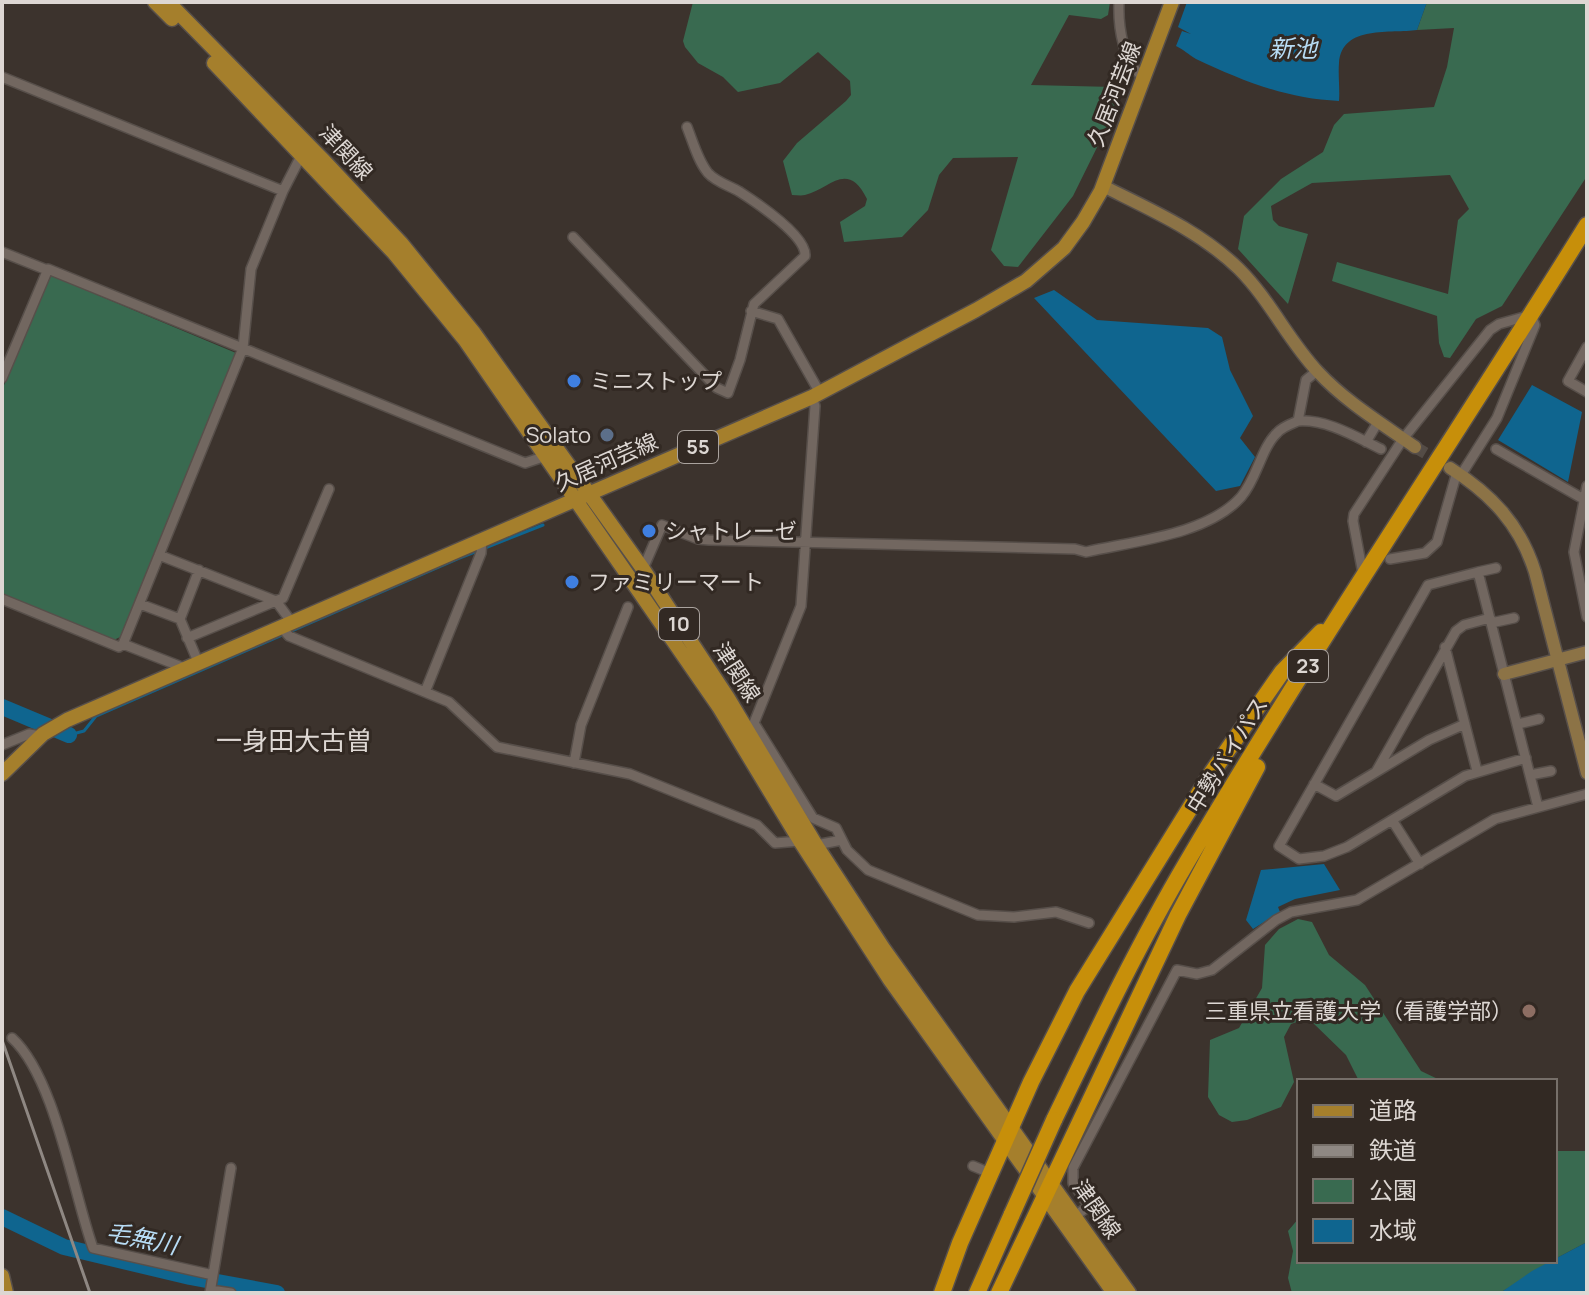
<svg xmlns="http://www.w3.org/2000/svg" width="1589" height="1295" font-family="Manrope,'Noto Sans JP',sans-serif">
	<rect width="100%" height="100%" fill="#3c332d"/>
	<path fill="#396a50" d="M693 2H1110L1108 15 1101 19 1069 15 1031 85 1114 87 1117 107 1073 196 1018 267 1004 266 991 250 1018 157 953 158 939 175 928 210 902 237 844 242 840 222 865 206 867 199C847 159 829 190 805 195 801 196 796 195 792 195L783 161 797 143 846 101 851 95 850 81 818 52 780 83 738 92 723 77 698 63 685 47 683 41Z
		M1427 2H1587V176L1502 306 1476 319 1450 358 1444 357 1439 343 1437 316 1332 281 1337 262 1448 294 1458 220 1469 209 1450 175 1312 183 1271 206 1273 220 1279 226 1308 234 1288 304 1238 249 1244 216 1281 179 1323 152 1334 125 1344 114 1434 107 1447 67 1454 28 1417 30Z
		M52 276 236 353 120 637 114 640 2 594V390L47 280Z
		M1298 919 1312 922 1329 955 1365 985 1421 1071 1442 1081H1359L1346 1055 1311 1021 1305 1019 1291 1024 1284 1037 1294 1082 1281 1107 1247 1120 1232 1122 1219 1115 1208 1097 1210 1040 1239 1028 1262 988 1265 945 1279 929Z
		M1555 1151H1587V1242L1555 1259Z
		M1299 1218V1261H1552L1500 1293H1292L1288 1278 1293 1251 1288 1231Z"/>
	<path fill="#0f658f" d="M1187 2H1427L1417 30C1392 34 1342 24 1339 63 1338 76 1340 89 1339 101 1287 99 1243 81 1196 59 1188 54 1184 50 1176 46L1182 31 1191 34 1178 27Z
		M1054 290 1097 320 1208 328 1222 337 1230 370 1253 416 1240 438 1255 457 1240 486 1216 491 1034 298Z
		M1532 385 1582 412 1568 482 1498 440Z
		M1324 864 1340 890 1295 899 1278 907 1280 912 1253 929 1246 920 1261 870Z
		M1587 1242V1293H1500L1532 1271Z"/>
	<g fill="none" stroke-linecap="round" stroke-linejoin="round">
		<path stroke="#0f658f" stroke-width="3" d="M69 735 84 731 96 716 457 559 543 525"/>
		<path stroke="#0f658f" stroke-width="16" d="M2 707 69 735
			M2 1217 64 1247 190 1277 277 1293"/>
		<path stroke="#544c46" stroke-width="12" stroke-dasharray="12 6" stroke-linecap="butt" d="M1415 447 1444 464"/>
		<defs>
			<path id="street" d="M1119 2C1118 26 1123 65 1145 78
				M2 77 283 191 302 154
				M573 237 717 388 728 393 740 360 754 304 805 256C807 236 757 203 740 192 730 186 716 182 708 173 698 161 693 142 687 127
				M2 252 47 270
				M751 311 778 319 820 393
				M1587 347 1568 381 1587 392
				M2 378 48 269 525 463 546 456
				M1298 421C1327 419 1356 437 1381 449
				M1366 442 1378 422
				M1496 449 1587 501
				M1587 486 1574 552 1587 617
				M159 555 276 601 293 624
				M1390 559 1425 553 1437 542 1457 472
				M643 569 662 525 698 539 709 540 1075 549 1086 552C1134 541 1207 535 1241 497 1257 479 1261 448 1277 433 1282 427 1291 424 1298 421L1306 380 1317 371
				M1478 572 1496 568
				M1363 574 1353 521 1354 514 1403 439 1490 330 1499 324 1531 315 1535 325 1497 418 1461 475
				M2 599 119 647 123 644 187 669
				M140 604 180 619 199 664
				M180 619 199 570
				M1491 623 1514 618
				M282 628 289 636 449 702 497 747 630 774 757 825 775 843 800 841 816 845 842 840 836 828 813 818 754 723 801 606 815 406 812 397
				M187 638 283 598 329 489
				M123 644 243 348 251 269 283 191
				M1445 647 1477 771
				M425 692 481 553 482 540
				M1465 724 1429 740 1376 772 1456 631 1464 625 1490 618
				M1518 724 1539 719
				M2 745 29 734 41 736
				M1526 758 1465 776 1347 847 1324 856 1299 859 1279 846 1428 585 1478 572 1538 807
				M574 763 581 725 628 607
				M1530 775 1551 771
				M1314 784 1336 796 1376 772
				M1392 820 1420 864
				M842 840 847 850 868 870 978 915 1014 917 1056 912 1089 923
				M12 1038C55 1077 73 1192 93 1248L213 1275 210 1293
				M973 1166 990 1173
				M1075 1216 1089 1206 1073 1183V1168L1177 970 1197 974 1212 970 1276 920 1291 912 1357 900 1495 819 1587 794
				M213 1275 231 1168
				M211 1290 231 1293"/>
			<path id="secondary" d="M1103 186C1151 210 1200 231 1239 269 1270 300 1288 340 1318 372 1346 402 1381 423 1415 447
				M1450 468C1491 494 1520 524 1535 572L1587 773
				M1504 674 1587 652"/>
			<path id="primary" d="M155 2 172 19
				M168 2 324 161 401 243 474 333 643 569 728 698 816 845 883 948 1129 1293
				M214 63 394 253 465 340 719 707 800 841 890 980 1114 1293
				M2 774 43 734 67 720 812 397 976 310 1026 281 1064 248 1083 222 1101 191 1172 2
				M2 1276 6 1293"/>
			<path id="highway" d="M1054 1120C1096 1033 1138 945 1187 862 1314 646 1455 438 1587 225
				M942 1293 960 1243 1031 1082 1077 991 1213 771 1282 672 1321 632
				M977 1293 1012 1214
				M999 1293 1178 915 1257 767"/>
		</defs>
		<use href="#street" stroke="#574f4a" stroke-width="12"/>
		<use href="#secondary" stroke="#574f4a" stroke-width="15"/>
		<use href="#primary" stroke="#574f4a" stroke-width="17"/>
		<use href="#highway" stroke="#574f4a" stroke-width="19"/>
		<use href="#street" stroke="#726760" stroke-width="9"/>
		<use href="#secondary" stroke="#8c7346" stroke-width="12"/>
		<use href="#primary" stroke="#a57f2c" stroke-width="14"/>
		<use href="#highway" stroke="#c78f0a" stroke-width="16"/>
		<path stroke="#8f8883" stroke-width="3" d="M2 1040 90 1293"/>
		<defs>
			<path id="highway-bridge" d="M1012 1214 1054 1120"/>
		</defs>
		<use href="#highway-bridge" stroke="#574f4a" stroke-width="19" stroke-linecap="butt"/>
		<use href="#highway-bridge" stroke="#c78f0a" stroke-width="16"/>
	</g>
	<g fill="#3f7fe0" stroke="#322923" stroke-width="3">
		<circle cx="574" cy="381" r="8"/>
		<circle cx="649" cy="531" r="8"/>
		<circle cx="572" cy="582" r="8"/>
	</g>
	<circle fill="#5c6f8a" stroke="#322923" stroke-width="3" cx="607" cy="435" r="8"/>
	<circle fill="#8d6e63" stroke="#322923" stroke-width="3" cx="1529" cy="1011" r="8"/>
	<g text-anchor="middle" stroke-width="6" stroke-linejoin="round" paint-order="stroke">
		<g fill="#322923" stroke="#aaa39e" stroke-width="2">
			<rect x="678" y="431" width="40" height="32" rx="6"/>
			<rect x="659" y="608" width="40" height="32" rx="6"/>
			<rect x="1288" y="650" width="40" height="32" rx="6"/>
		</g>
		<g font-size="20" font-weight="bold" fill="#ddd7d3">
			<text x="698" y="454">55</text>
			<text x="679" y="631">10</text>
			<text x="1308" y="673">23</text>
		</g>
		<g font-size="22" fill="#ddd7d3" stroke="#322923">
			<text transform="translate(1114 94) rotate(-69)" y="8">久居河芸線</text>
			<text transform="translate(346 152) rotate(47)" y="8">津関線</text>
			<text transform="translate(606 462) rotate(-24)" y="8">久居河芸線</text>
			<text transform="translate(737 672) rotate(57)" y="8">津関線</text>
			<text transform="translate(1227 755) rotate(-58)" y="8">中勢バイパス</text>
			<text transform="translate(1097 1209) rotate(55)" y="8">津関線</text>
		</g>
		<g font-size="22" fill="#ddd7d3" stroke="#322923" text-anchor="start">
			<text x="590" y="389">ミニストップ</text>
			<text x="591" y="443" text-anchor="end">Solato</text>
			<text x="665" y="539">シャトレーゼ</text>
			<text x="588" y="590">ファミリーマート</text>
			<text x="1513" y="1019" text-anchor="end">三重県立看護大学（看護学部）</text>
		</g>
		<g font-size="24" font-style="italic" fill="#b7dcf5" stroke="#322923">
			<text x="1293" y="57">新池</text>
			<text transform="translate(142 1239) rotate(12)" y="8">毛無川</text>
		</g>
		<g font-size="26" fill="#ddd7d3" stroke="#322923">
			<text x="294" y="750">一身田大古曽</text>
		</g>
	</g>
	<rect width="1589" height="1295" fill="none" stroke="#ddd7d3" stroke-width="8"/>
	<rect x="1297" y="1079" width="260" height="184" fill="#322923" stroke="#766f69" stroke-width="2"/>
	<rect x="1313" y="1105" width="40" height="12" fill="#a57f2c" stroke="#766f69" stroke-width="2"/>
	<text x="1369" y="1119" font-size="24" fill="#ddd7d3">道路</text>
	<rect x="1313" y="1145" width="40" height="12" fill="#8f8883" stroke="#766f69" stroke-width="2"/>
	<text x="1369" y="1159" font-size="24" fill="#ddd7d3">鉄道</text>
	<rect x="1313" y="1179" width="40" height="24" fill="#396a50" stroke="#766f69" stroke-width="2"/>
	<text x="1369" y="1199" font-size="24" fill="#ddd7d3">公園</text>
	<rect x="1313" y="1219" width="40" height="24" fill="#0f658f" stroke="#766f69" stroke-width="2"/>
	<text x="1369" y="1239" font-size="24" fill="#ddd7d3">水域</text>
</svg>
